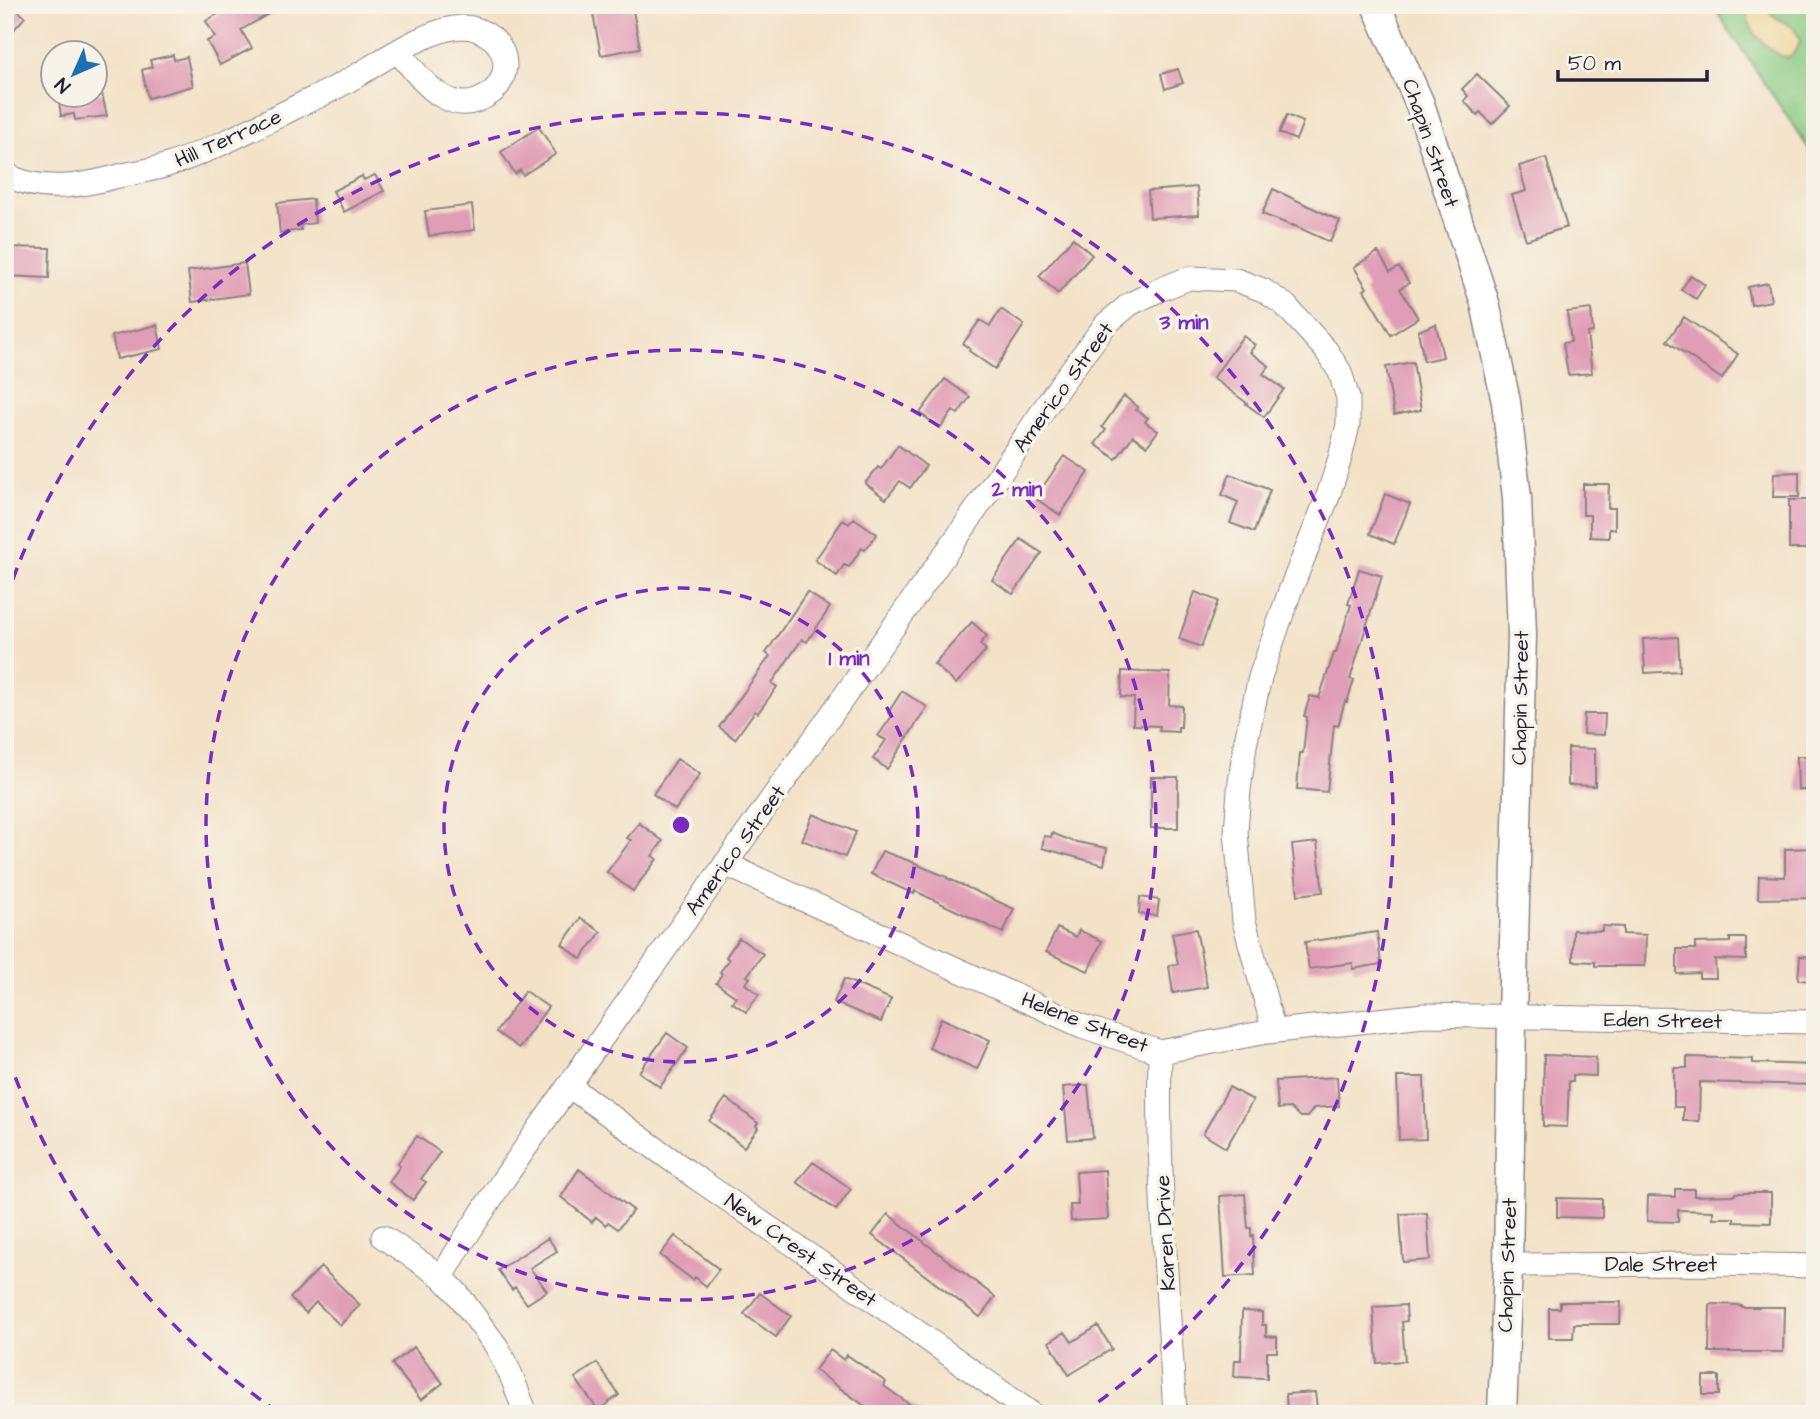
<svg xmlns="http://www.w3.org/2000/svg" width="1820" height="1419" font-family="'Architects Daughter',sans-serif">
	<rect width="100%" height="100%" fill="#f7f3e8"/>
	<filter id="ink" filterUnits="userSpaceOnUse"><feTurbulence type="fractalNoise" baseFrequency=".0143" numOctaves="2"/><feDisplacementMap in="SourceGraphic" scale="14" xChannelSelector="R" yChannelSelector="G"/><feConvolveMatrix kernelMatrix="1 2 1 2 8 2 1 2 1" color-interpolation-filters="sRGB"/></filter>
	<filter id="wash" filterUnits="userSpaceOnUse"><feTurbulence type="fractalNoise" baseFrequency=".00686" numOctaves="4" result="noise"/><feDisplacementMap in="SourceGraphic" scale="28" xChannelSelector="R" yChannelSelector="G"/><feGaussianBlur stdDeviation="1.57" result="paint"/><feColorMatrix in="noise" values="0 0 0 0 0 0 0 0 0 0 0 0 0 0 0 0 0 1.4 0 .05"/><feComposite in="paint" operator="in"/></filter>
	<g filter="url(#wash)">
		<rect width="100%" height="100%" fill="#f3e2c8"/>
		<path fill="#8bcb82" stroke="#56765e" stroke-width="2" d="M1712 5H1815V158Z"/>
		<path fill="#eeda9e" stroke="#887e6c" stroke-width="2" d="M1751 5H1764C1768 10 1772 15 1778 19 1789 25 1796 27 1800 40 1798 47 1795 54 1788 58 1770 54 1738 24 1751 5Z"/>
		<g id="blocks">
			<path fill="#e09db6" d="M5 5H12L25 17 5 40Z
				M233 5H284L241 30 252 48 220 65 207 41 215 37 206 21Z
				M595 5H632L640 48 601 55 592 9 596 8Z
				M173 55 174 60 187 57 193 86 148 98 142 70 152 67 150 60Z
				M1178 69 1183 83 1165 89 1161 74Z
				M1477 74 1510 106 1492 124 1480 112 1477 115 1464 101 1468 96 1462 89Z
				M70 94H102L107 116 75 120 74 114 61 116 59 100 71 98Z
				M1287 115 1303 122 1296 140 1279 133Z
				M539 127 556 154 523 175 520 170 515 174 501 152Z
				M1546 158 1567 227 1526 240 1512 195 1526 191 1519 166Z
				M375 175 384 191 344 212 333 191 362 176 364 180Z
				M1197 187 1199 215 1150 218 1148 191Z
				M1273 189 1340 221 1330 242 1293 225V226L1262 214Z
				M313 199 315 223 300 225 301 230 280 233 277 203Z
				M472 205 475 230 429 236 425 211Z
				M1073 238 1092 255 1058 294 1039 276Z
				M5 247 50 248 49 278 5 276Z
				M1378 252 1390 272 1399 267 1409 283 1400 289 1418 318 1391 335 1364 290 1367 288 1354 267Z
				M245 263 249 294 192 302 188 271Z
				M1691 275 1705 285 1696 299 1681 290Z
				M1768 283 1771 301 1751 305 1748 287Z
				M1001 309 1024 325 995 369 969 351 970 349 963 344 980 320 990 326Z
				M1591 309 1593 332 1587 333 1592 373 1568 375 1563 343 1571 342 1567 312Z
				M1684 317 1738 354 1722 379 1667 341Z
				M1436 324 1443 357 1424 361 1418 331Z
				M157 325 162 349 117 359 112 336Z
				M1243 336 1255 345 1250 352 1269 366 1263 374 1284 389 1264 417 1246 404 1247 403 1213 378Z
				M1413 362 1421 410 1394 415 1386 367Z
				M945 379 970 397 958 414 953 411 940 428 920 413Z
				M1124 396 1138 407 1136 410 1148 418 1145 422 1158 431 1147 446 1133 436 1116 459 1095 444 1106 430 1102 427Z
				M898 445 926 466 910 488 900 481 886 499 865 483 878 467 881 469Z
				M1064 456 1089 472 1060 515 1035 498Z
				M1799 472V497H1773L1774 473Z
				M1230 474 1270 490 1254 532 1230 523 1238 502 1222 495Z
				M1583 484H1609L1608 508H1615V529H1609V538L1590 537V515H1583Z
				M1385 494 1410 504 1394 544 1370 534Z
				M1789 500H1815V549H1789Z
				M854 518 877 534 865 550 862 548 849 567 844 565 837 576 815 560 843 520 849 524Z
				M1021 539 1042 553 1013 594 992 580Z
				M1359 569 1382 576 1350 679 1354 680 1347 702 1345 701 1338 726 1334 725 1327 792 1297 789 1300 753H1303L1307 717 1304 716 1310 696 1319 698 1334 653H1336L1351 605 1348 604Z
				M807 592 830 607 807 642 802 639 772 683 777 687 758 713 755 711 735 739 719 727 770 656 766 653Z
				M1195 592 1218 601 1201 647 1179 639Z
				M972 622 987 636 980 644 986 650 956 684 934 664Z
				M1678 637 1680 671 1645 673 1643 639Z
				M1122 671 1170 673 1169 705 1182 706 1181 727H1178V732L1159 731 1160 726 1133 725 1134 698 1121 697Z
				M902 691 927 707 887 769 873 759 886 740 878 736 892 716 888 713Z
				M1584 714H1605L1604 735 1583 734Z
				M1568 748 1595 749V786L1568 785Z
				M1797 756H1815V790H1798Z
				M677 759 700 774 675 810 653 794Z
				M1151 777H1178V828H1151Z
				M813 814 856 832 845 857 802 840Z
				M639 823 663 841 652 856 657 859 633 891 607 872 631 840 627 838Z
				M1052 833 1072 841 1107 848 1104 865 1042 848 1044 836 1051 837Z
				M1317 842 1323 892 1298 895 1292 845Z
				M1815 848V898L1758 899 1759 876 1785 877V849Z
				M882 851 918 864V865L947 877V878L1014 909 1003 933 915 891 914 894 871 874Z
				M1140 897 1159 900 1157 916 1139 914Z
				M581 918 601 932 581 959 562 944Z
				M1602 926 1623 927V934L1646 935 1645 966H1595V962L1573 961V930L1602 931Z
				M1057 928 1076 937 1079 930 1102 941 1088 971 1046 952Z
				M1196 929 1207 987 1173 993 1169 966 1178 964 1172 933Z
				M1377 932 1381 964 1353 969V963L1309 969 1305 942Z
				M739 938 763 954 747 976 750 978 745 984 759 994 746 1012 732 1002 736 997 716 983 722 974 720 972 729 960 726 957Z
				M1730 938H1746V960L1715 959 1716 978H1699V973L1677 974V949H1695V943L1730 942Z
				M1800 956 1815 957V981L1798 980Z
				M844 979 891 999 881 1022 834 1002Z
				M525 991 548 1007 519 1048 496 1032Z
				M941 1018 990 1040 977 1069 929 1048Z
				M667 1033 688 1048 660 1087 639 1072Z
				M1544 1055 1596 1057V1076L1573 1075V1081H1569L1567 1127 1543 1126Z
				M1687 1057 1753 1059V1063L1815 1065V1085L1700 1082 1699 1121H1683V1107H1674V1068H1687Z
				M1337 1077 1339 1106 1314 1108 1307 1117H1300L1290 1108 1278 1109 1276 1081Z
				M1397 1077H1424L1426 1139 1399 1140Z
				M1088 1085 1093 1138 1068 1140 1063 1087Z
				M1229 1087 1253 1100 1226 1148 1203 1134Z
				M726 1098 758 1123 756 1126 758 1128 744 1147 709 1121Z
				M417 1136 440 1152 421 1179 426 1182 413 1200 389 1182 400 1166 397 1164Z
				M813 1162 851 1189 836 1210 797 1182Z
				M579 1169 633 1210 618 1229 608 1222 606 1225 596 1217 592 1222 561 1197Z
				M1105 1170 1108 1219 1071 1221 1070 1205H1078L1076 1172Z
				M1675 1189H1694V1196L1735 1195V1193H1771V1223L1734 1222V1218H1713V1211L1678 1210V1222L1647 1221 1648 1196 1675 1197Z
				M1245 1194 1248 1228H1251V1236L1253 1235 1255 1275 1225 1277 1220 1196Z
				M1557 1198 1602 1199V1218L1557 1217Z
				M1427 1213 1430 1260 1403 1262 1400 1214Z
				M888 1214 995 1297 980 1317 872 1235Z
				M675 1236 719 1269 706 1286 695 1277 693 1280 660 1255Z
				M548 1238 557 1251 530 1268 547 1291 527 1304 515 1287 512 1290 498 1270Z
				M321 1267 360 1305 340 1325 316 1302 306 1313 290 1298Z
				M760 1293 791 1316 776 1337 744 1314Z
				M1560 1302H1621L1620 1324H1574L1573 1338H1549V1308H1560Z
				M1710 1304 1741 1305V1307H1784L1783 1352H1709Z
				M1406 1305 1407 1321 1402 1322 1405 1361 1377 1363 1373 1307Z
				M1242 1311 1262 1312V1325H1266V1336L1277 1337V1352H1267V1378L1234 1377 1235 1360H1241Z
				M1098 1326 1112 1349 1069 1375 1049 1342 1065 1332 1072 1342Z
				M414 1347 443 1383 421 1400 392 1364Z
				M830 1350 844 1360 847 1355 886 1382 884 1386 923 1414H876L815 1370Z
				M597 1363 619 1395 598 1410 575 1378Z
				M1703 1376H1719V1395H1703Z
				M1315 1392 1317 1408 1287 1410 1286 1394Z"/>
		</g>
	</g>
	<g filter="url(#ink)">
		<use href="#blocks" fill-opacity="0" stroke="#8a8282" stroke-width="2"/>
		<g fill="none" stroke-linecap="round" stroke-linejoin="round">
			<defs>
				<path id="minor" d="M5 174C41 194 81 186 119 176 136 172 154 170 171 164 218 148 261 124 306 102 324 94 341 85 358 75 386 58 430 28 463 27 475 27 484 32 492 38 501 46 505 55 505 66 504 77 500 86 491 93 451 123 421 79 398 51
					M725 864 1082 1026 1160 1052 1267 1032 1424 1015 1815 1022
					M1160 1052C1157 1172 1168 1293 1175 1414
					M569 1086 695 1177 835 1273 1032 1414
					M383 1237 442 1277 457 1293 497 1347 511 1375 526 1414
					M1508 1265 1719 1264 1815 1266
					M442 1277 460 1246 503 1180 602 1038 958 536 1061 384 1106 324 1130 304 1159 290 1189 278 1236 280 1263 290 1285 305 1326 350 1340 372 1348 398V425L1340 458 1328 496 1290 591 1260 677 1245 745 1239 790 1236 832 1244 921 1274 1031"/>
				<path id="major" d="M1376 5 1420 104 1485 303 1506 402 1517 498 1522 635 1512 1018 1508 1265 1502 1414"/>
			</defs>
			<use href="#minor" stroke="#8a8282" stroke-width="25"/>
			<use href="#major" stroke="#8a8282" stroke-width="31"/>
			<use href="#minor" stroke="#fff" stroke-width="23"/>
			<use href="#major" stroke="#fff" stroke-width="28"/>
		</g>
	</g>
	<g fill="none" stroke="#7b2cbf" stroke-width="3.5" stroke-dasharray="12 9">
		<circle cx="681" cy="825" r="237"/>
		<circle cx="681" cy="825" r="475"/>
		<path d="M278 1412A712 712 0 0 1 6 1051M6 599A712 712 0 1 1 1084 1412"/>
	</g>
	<g text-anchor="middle" stroke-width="7" stroke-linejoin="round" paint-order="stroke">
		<g font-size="21" fill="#22223b" stroke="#f7f3e8">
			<text transform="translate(228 138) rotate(-24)" y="7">Hill Terrace</text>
			<text transform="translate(1431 143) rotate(71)" y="7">Chapin Street</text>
			<text transform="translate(1063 387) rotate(-54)" y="7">Americo Street</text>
			<text transform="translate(1520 698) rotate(-89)" y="7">Chapin Street</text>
			<text transform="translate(735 850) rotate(-54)" y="7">Americo Street</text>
			<text transform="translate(1663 1020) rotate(1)" y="7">Eden Street</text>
			<text transform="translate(1085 1022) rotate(21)" y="7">Helene Street</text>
			<text transform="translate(1165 1233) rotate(-93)" y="7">Karen Drive</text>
			<text transform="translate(801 1250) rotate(35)" y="7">New Crest Street</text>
			<text x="1661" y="1271">Dale Street</text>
			<text transform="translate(1507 1265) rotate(-88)" y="7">Chapin Street</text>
		</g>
	</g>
	<circle cx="681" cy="825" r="10" fill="#7b2cbf" stroke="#f7f3e8" stroke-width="3.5"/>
	<g font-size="21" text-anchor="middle" font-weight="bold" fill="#7b2cbf" stroke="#f7f3e8" stroke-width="7" stroke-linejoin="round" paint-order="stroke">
		<text x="1184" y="329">3 min</text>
		<text x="1017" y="496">2 min</text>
		<text x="849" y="665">1 min</text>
	</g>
	<rect width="1820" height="1419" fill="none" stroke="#f7f3e8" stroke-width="28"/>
	<g transform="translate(74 74) rotate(225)"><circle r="33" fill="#f7f3e8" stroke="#a29fa3" stroke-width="2"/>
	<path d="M0-5L12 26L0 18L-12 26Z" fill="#1f6fb2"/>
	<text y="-10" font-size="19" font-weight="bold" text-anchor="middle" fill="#22223b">N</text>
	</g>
	<path d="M1558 70v10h149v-10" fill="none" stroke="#22223b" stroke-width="3.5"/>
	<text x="1568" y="70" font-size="21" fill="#22223b" stroke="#f7f3e8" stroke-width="5" paint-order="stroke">50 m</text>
</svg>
